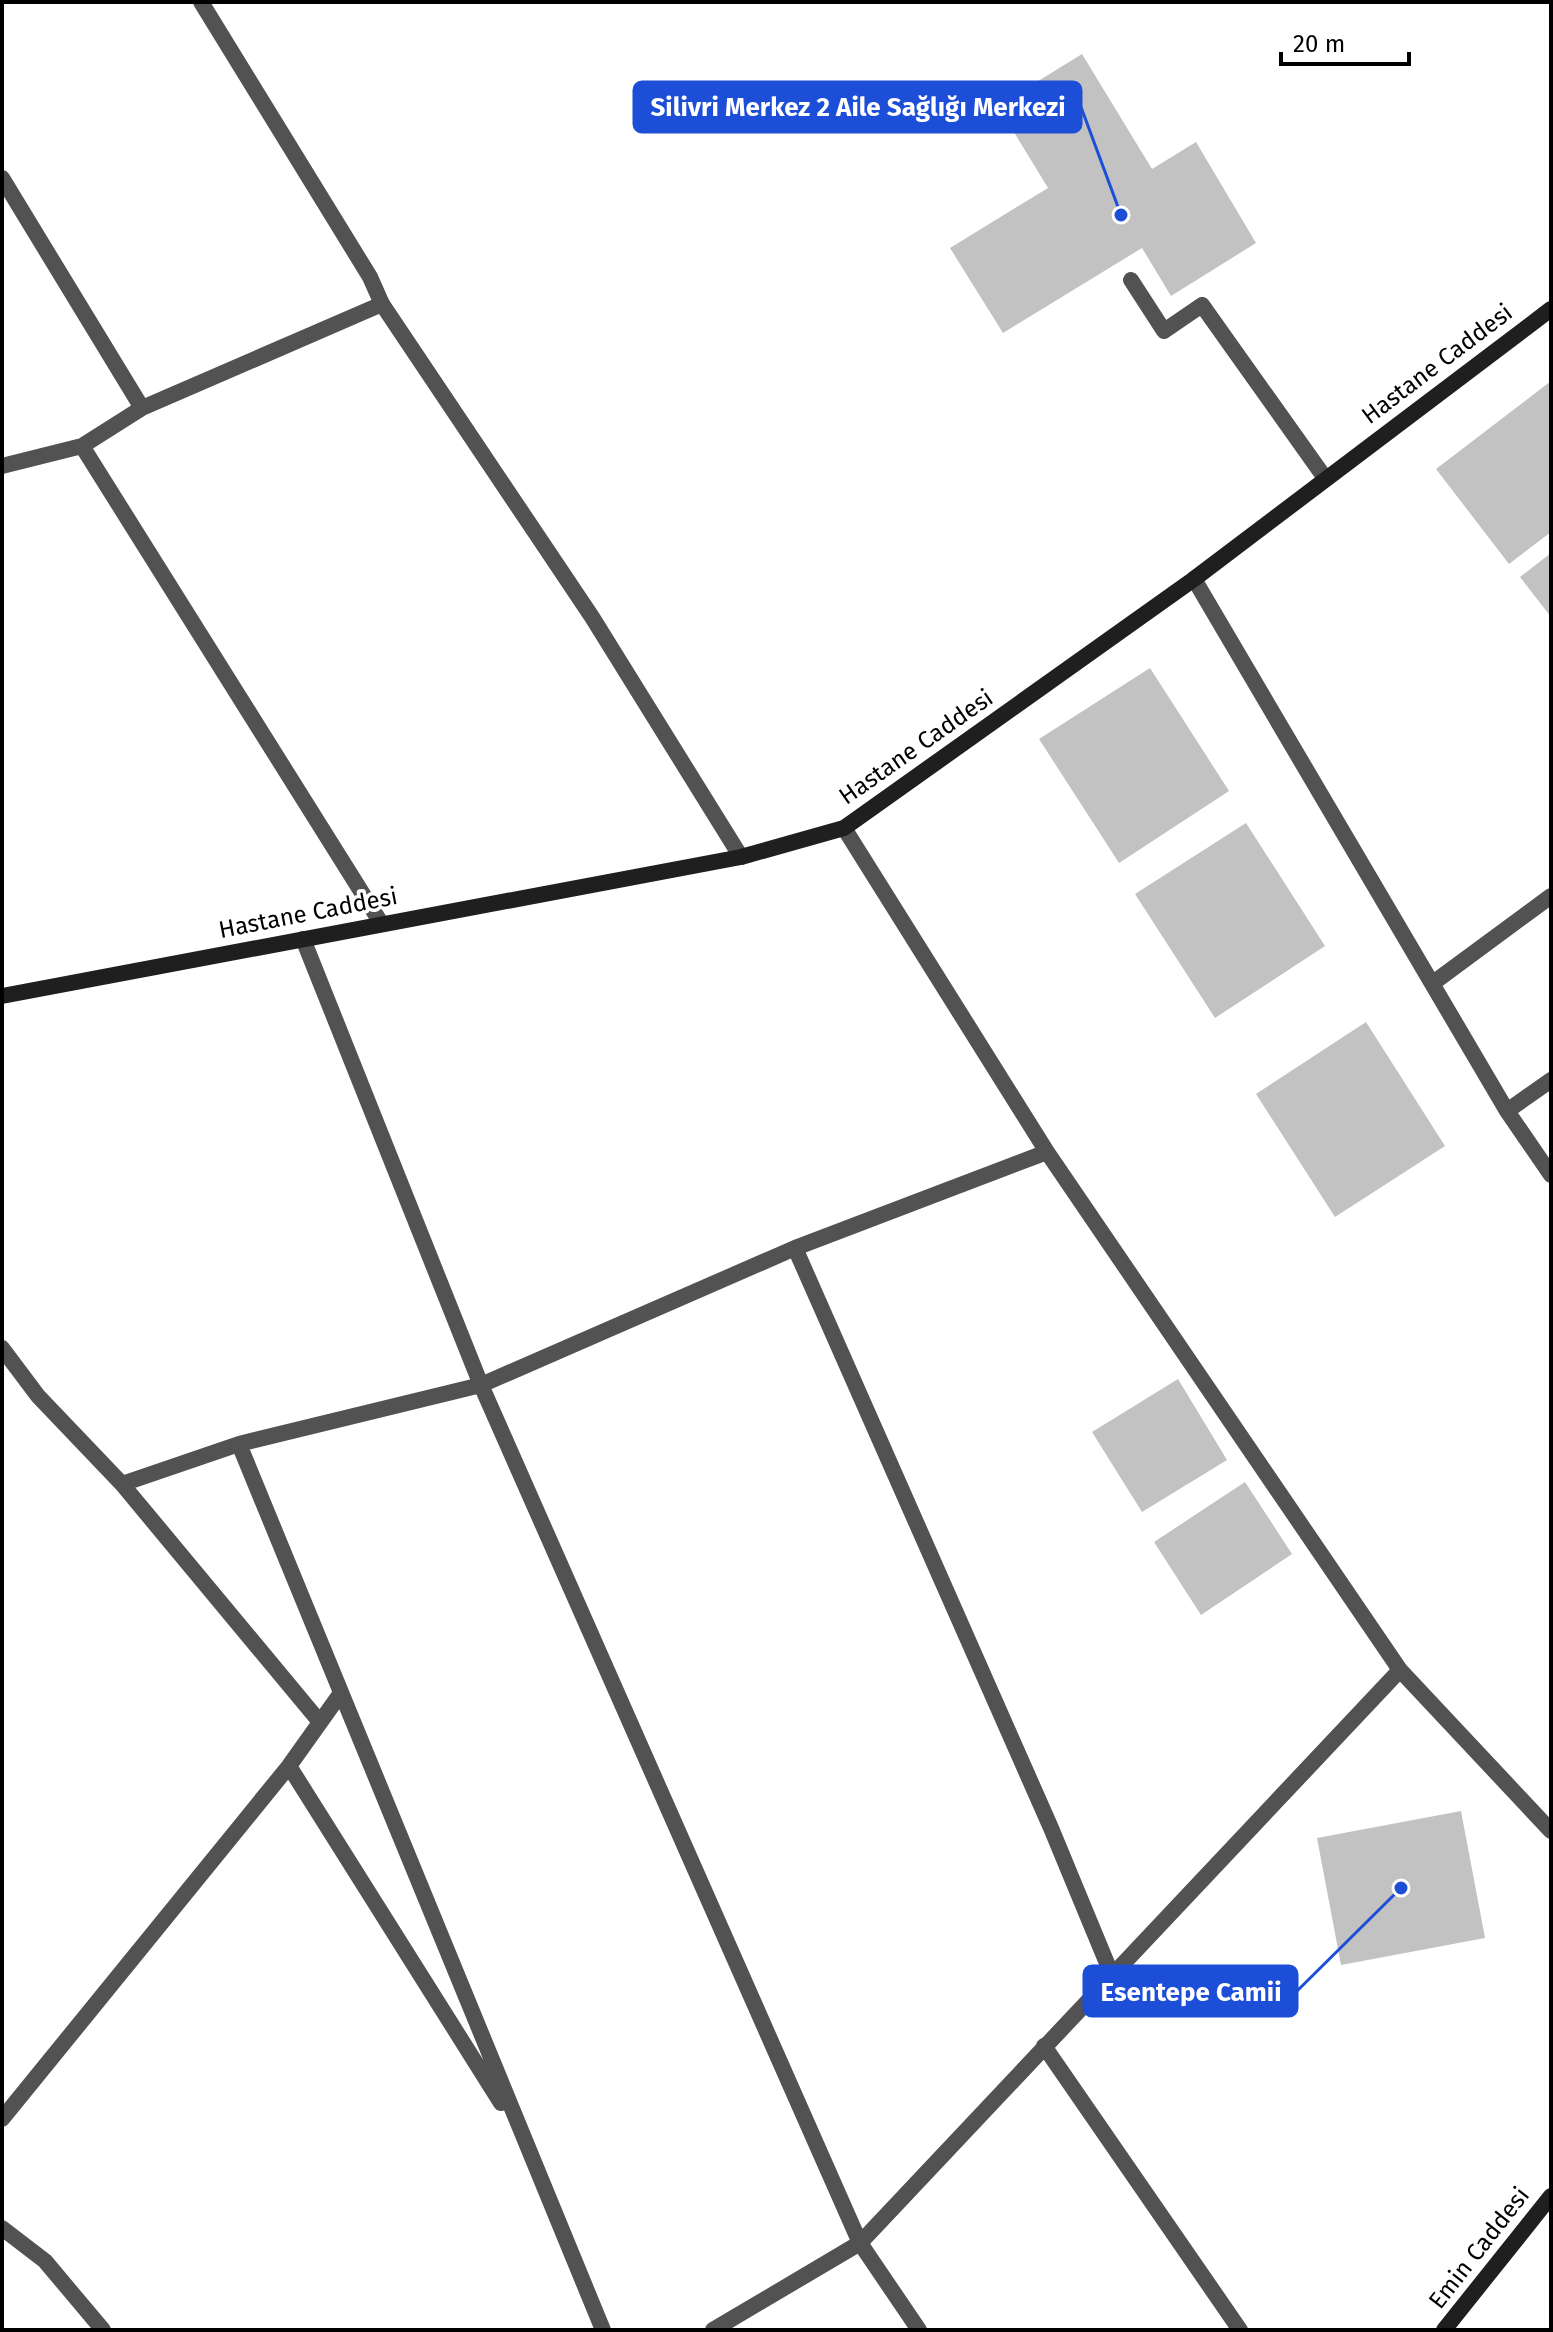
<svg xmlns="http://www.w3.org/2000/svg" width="1553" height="2332" font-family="'Fira Sans',sans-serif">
	<rect width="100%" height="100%" fill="#fff"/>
	<path fill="#c2c2c2" d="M1082 54 1152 169 1196 142 1256 243 1171 296 1142 248 1003 333 950 248 1048 188 998 106Z
		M1551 381V532L1509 564 1436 469Z
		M1551 553V617L1520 577Z
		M1150 668 1229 791 1119 863 1039 739Z
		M1246 823 1325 946 1215 1018 1135 894Z
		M1366 1022 1445 1146 1335 1217 1256 1094Z
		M1178 1379 1227 1460 1142 1512 1092 1432Z
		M1245 1482 1292 1554 1201 1615 1154 1542Z
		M1461 1811 1485 1938 1341 1965 1317 1838Z"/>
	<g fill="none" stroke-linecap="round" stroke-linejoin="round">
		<path stroke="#525252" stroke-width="16" d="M201 2 370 277 382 304
			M1131 280 1164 331 1202 305 1325 478"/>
		<path stroke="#525252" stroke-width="16" d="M2 178 142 408
			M82 446 381 923
			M2 466 82 446 142 408 382 304 592 617 741 857
			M1194 579 1507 1111 1551 1175
			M844 828 1047 1152 1400 1670 1551 1831
			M303 939 481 1385 860 2243 919 2330
			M1433 983 1551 896
			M1507 1111 1551 1080
			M795 1248 1051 1828 1111 1973
			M2 1348 38 1396 122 1484 319 1721
			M239 1444 603 2330
			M122 1484 239 1444 481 1385 795 1248 1047 1152
			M289 1766 501 2103
			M1044 2046 1240 2330
			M2 2119 289 1766 341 1693
			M2 2228 45 2261 103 2330
			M713 2330 860 2243 1400 1670"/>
		<path stroke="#1f1f1f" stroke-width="16" d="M2 996 741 857 844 828 1194 579 1551 309
			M1444 2330 1551 2196"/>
	</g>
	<g text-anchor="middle" stroke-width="7" stroke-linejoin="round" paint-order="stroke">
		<g font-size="24" fill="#000" stroke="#fff">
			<text transform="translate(1437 364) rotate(-37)" y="8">Hastane Caddesi</text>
			<text transform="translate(916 747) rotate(-35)" y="8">Hastane Caddesi</text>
			<text transform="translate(308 913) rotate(-11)" y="8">Hastane Caddesi</text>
			<text transform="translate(1479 2248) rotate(-52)" y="8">Emin Caddesi</text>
		</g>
	</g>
	<path fill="none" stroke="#1d4ed8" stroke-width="3" d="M1121 215L1081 107M1401 1888L1297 1991"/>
	<g fill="#1d4ed8" stroke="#fff" stroke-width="3">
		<circle cx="1121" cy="215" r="8"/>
		<circle cx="1401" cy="1888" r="8"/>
	</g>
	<g fill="#1d4ed8" stroke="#1d4ed8" stroke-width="3">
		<rect x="634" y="82" width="447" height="50" rx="8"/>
		<rect x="1084" y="1966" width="213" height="50" rx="8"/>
	</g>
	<g font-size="26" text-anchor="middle" font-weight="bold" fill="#fff">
		<text x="858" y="116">Silivri Merkez 2 Aile Sağlığı Merkezi</text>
		<text x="1191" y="2001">Esentepe Camii</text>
	</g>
	<rect width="1553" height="2332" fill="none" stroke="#000000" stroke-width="8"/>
	<path d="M1281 52v12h128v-12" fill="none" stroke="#000000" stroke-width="4"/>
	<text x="1293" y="52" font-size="24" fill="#000000" stroke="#ffffff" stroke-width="6" paint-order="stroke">20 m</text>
</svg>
